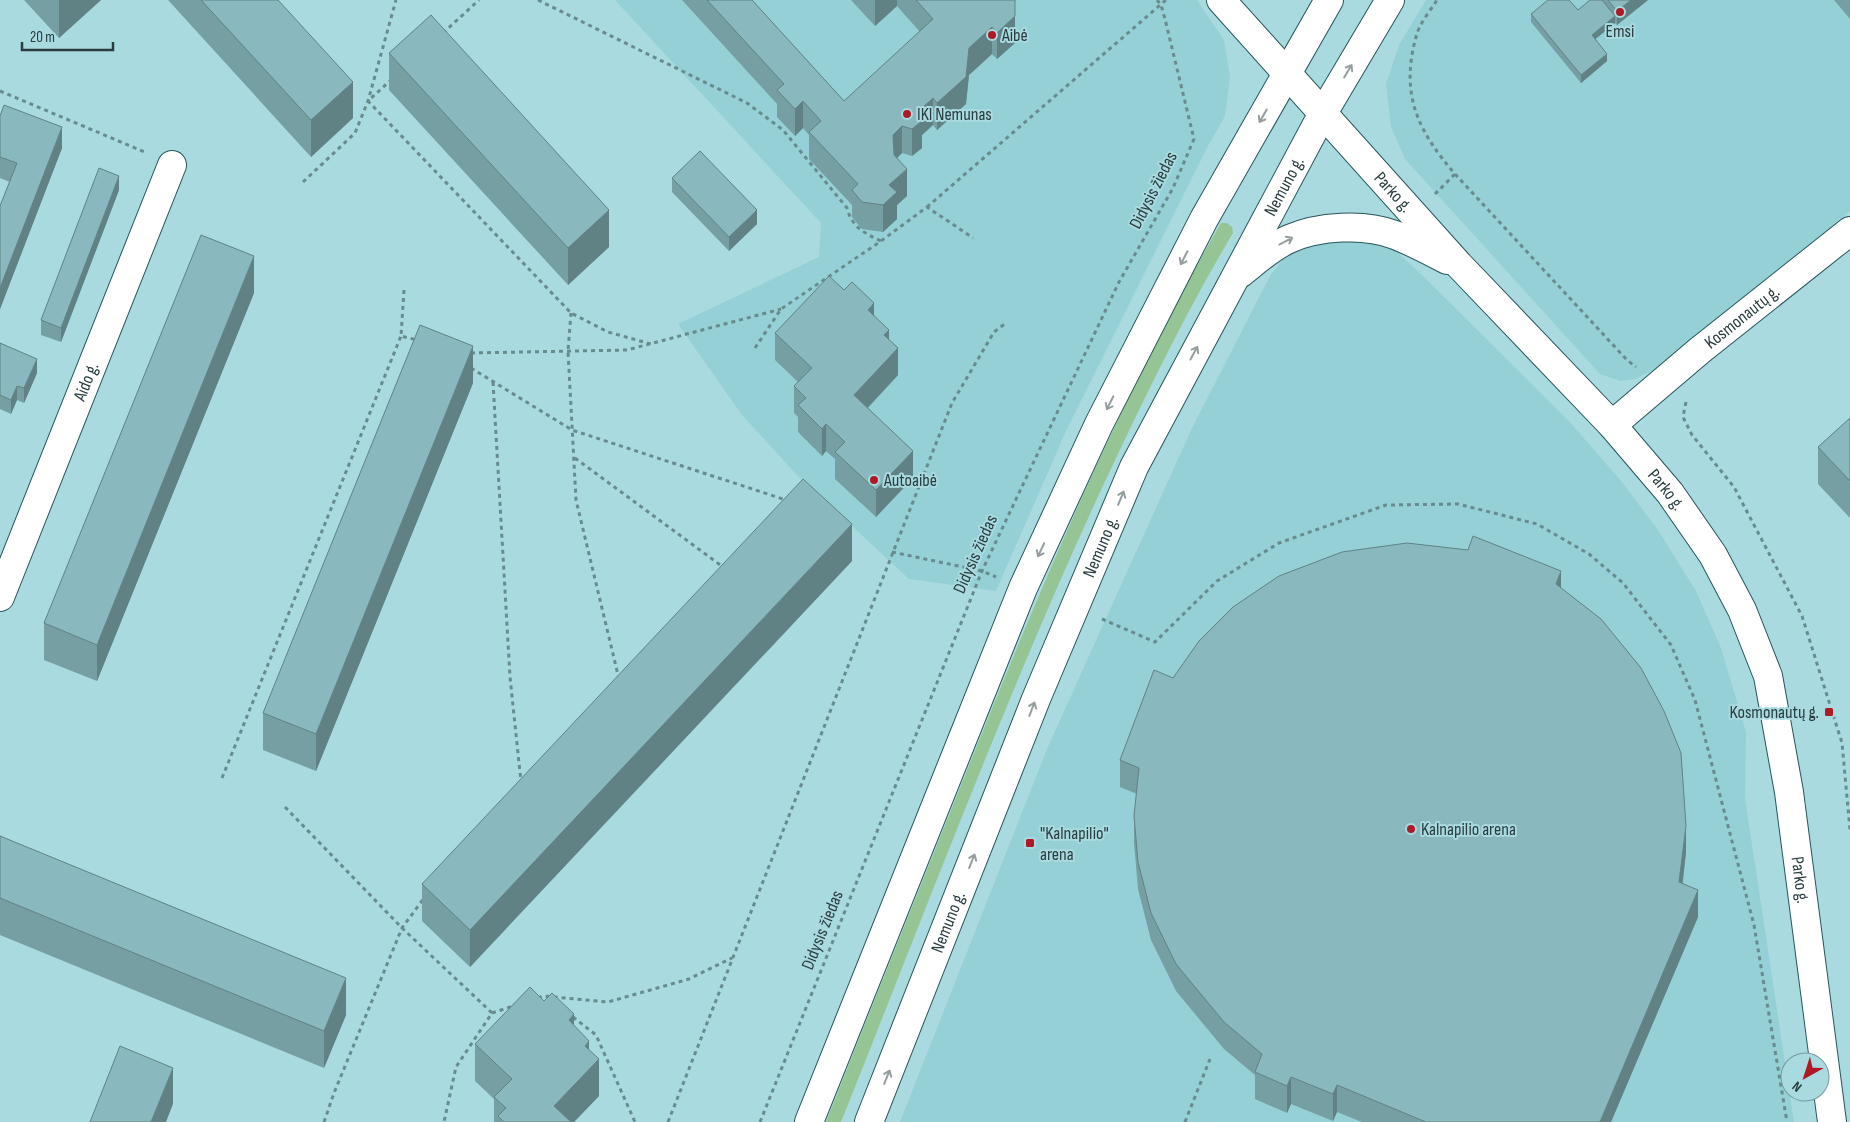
<svg xmlns="http://www.w3.org/2000/svg" width="1850" height="1122" font-family="'Sofia Sans Condensed',sans-serif">
	<rect width="100%" height="100%" fill="#a9dae0"/>
	<path fill="#95d0d6" d="M615 0H1197L1224 40 1230 77 1225 116 1208 146 1066 431 996 591 909 579 797 475 742 415 678 324 819 257 821 223Z
		M1426 0H1850V211L1657 368 1635 379 1620 381 1600 374 1405 159 1391 127 1386 84 1399 45Z
		M1335 239 1368 242 1397 252 1423 276 1569 421 1622 482 1658 530 1696 591 1721 648 1746 732 1745 798 1794 1122H900L1047 749 1192 428 1270 276 1286 255Z"/>
	<path fill="#95c595" d="M1221 223H1227L1232 227 1233 233C1181 320 1138 411 1095 503 1002 706 924 915 841 1122H826C872 1006 919 890 966 773 1041 586 1120 398 1221 223Z"/>
	<g fill="none" stroke-linecap="round" stroke-linejoin="round">
		<defs>
			<g id="street">
				<path id="s1" d="M0 597 172 165"/>
			</g>
			<g id="secondary">
				<path id="s2" d="M1221 0 1459 265 1612 425 1670 493 1713 555 1742 610 1768 676 1789 792 1832 1122"/>
				<path d="M1241 273C1256 261 1271 247 1289 239 1318 226 1365 223 1395 235 1413 242 1430 251 1447 260"/>
				<path id="s3" d="M1612 425 1699 351 1850 231"/>
				<path d="M809 1122 1023 588 1099 424 1204 219 1329 0"/>
				<path id="s4" d="M869 1122 1036 699 1134 467 1323 113 1390 0"/>
			</g>
		</defs>
		<use href="#street" stroke="#27555a" stroke-width="30"/>
		<use href="#secondary" stroke="#27555a" stroke-width="30"/>
		<path stroke="#688b8e" stroke-width="3" stroke-dasharray="4 4" stroke-linecap="butt" d="M538 0 747 103 783 130 847 208C852 227 864 233 881 241
			M443 33 479 0
			M392 79 368 101 571 313 608 332 651 344
			M0 91 147 153
			M1455 174 1627 360 1636 367
			M303 182 355 133 368 101 396 0
			M1435 194 1455 174C1418 131 1400 95 1416 37 1419 24 1430 11 1437 0
			M927 207 1166 0
			M404 290 401 336 417 340
			M571 313 568 351 576 500 619 679
			M755 348 781 309 881 241 927 207 973 238
			M471 353 627 350 781 309
			M471 368 572 430 786 500
			M493 382 510 677 521 782
			M1686 402 1683 417 1692 435 1734 487 1802 616 1842 743 1850 830
			M575 458 723 567
			M892 552 982 571 996 577
			M1102 619 1155 642 1217 581 1279 543 1386 505 1458 504 1537 524 1589 554 1623 583 1671 645 1695 700 1754 925 1787 1122
			M222 778 401 336
			M285 807 402 928 492 1013 456 1067 444 1122
			M538 998 544 996 608 1002 689 979 732 958
			M492 1013 513 1006
			M573 1017 596 1035 635 1122
			M324 1122 334 1093 402 928 424 898
			M668 1122 952 403 994 332 1006 323
			M760 1122 982 571 1119 282 1173 188 1194 139 1165 19 1161 5 1157 0
			M1185 1122 1210 1059"/>
		<use href="#street" stroke="#fff" stroke-width="28"/>
		<use href="#secondary" stroke="#fff" stroke-width="28"/>
	</g>
	<path fill="#769fa3" d="M24 0H101L59 38Z
		M168 0H278L353 118 311 157Z
		M682 0H752L844 101 920 32 897 6 875 26 851 0H1015V43L997 59 992 54 969 75 966 104 937 130 933 125 922 135V148L912 156 902 153 897 158 907 196 897 205V219L883 232 862 229 852 217V205L809 159V135L803 128 795 136 777 117V104Z
		M1590 0H1648L1617 25 1615 23 1595 39 1607 61 1581 83 1531 22V14L1578 10Z
		M1834 0H1850V19Z
		M389 53 609 247 568 285 389 90Z
		M0 116 62 148 0 309V206L10 182 0 178Z
		M672 178 757 224 729 251 672 192Z
		M119 190 61 342 41 335V320Z
		M844 290 874 315 889 340 898 375 868 408 913 478 876 517 835 479V459L826 451 822 456 798 432V417L794 413V386L798 382 775 360V333Z
		M254 293 97 681 44 660V623Z
		M0 343 37 373 24 403 17 400 11 414 0 409Z
		M473 383 316 771 263 750V713Z
		M1850 418V518L1818 484V447Z
		M852 561 470 967 422 921V884Z
		M1561 588 1686 852 1683 883 1698 917 1611 1122H1362L1337 1112 1333 1121 1291 1104 1287 1113 1255 1099V1075L1224 1049 1176 991 1151 940 1138 889 1134 843V816L1137 794 1120 787V760L1173 678Z
		M0 836 346 1015 324 1068 0 935Z
		M544 1001 574 1026 589 1051 599 1096 574 1122H494V1099L475 1081V1044Z"/>
	<path fill="#608285" d="M60 0H101L59 38V1Z
		M875 0H897V6L875 26Z
		M1015 0V43L997 59V33Z
		M1631 0H1648L1617 25V11Z
		M1615 16V23L1592 42V35Z
		M992 27V54L969 75 966 104 937 130V103L969 48Z
		M1607 54V61L1581 83V75Z
		M353 82V118L311 157V120Z
		M933 98V125L922 135V148L912 156V129L921 109Z
		M803 101V128L795 136V109Z
		M902 126V153L893 162V135Z
		M62 127V148L0 309V288Z
		M907 169V196L897 205V219L883 232V205L889 185Z
		M119 176V190L61 342V328Z
		M609 210V247L568 285V248Z
		M757 210V224L729 251V237Z
		M254 256V293L97 681V645Z
		M874 303V330L868 310Z
		M889 330V357L884 335Z
		M473 346V383L316 771V734Z
		M898 348V375L854 422V395Z
		M37 359V373L24 403V388Z
		M17 386V400L11 414V400Z
		M826 424V451L822 456V429Z
		M913 451V478L876 517V490Z
		M852 524V561L470 967V930Z
		M1561 571V598L1556 584Z
		M1686 826V852L1679 909V882Z
		M1698 890V917L1611 1122H1600Z
		M346 978V1015L324 1068V1031Z
		M574 1014V1051L569 1020Z
		M589 1041V1069L599 1059V1096L574 1122H554V1106L585 1046Z
		M173 1068V1104L166 1122H151Z
		M1291 1077V1104L1287 1113V1086Z
		M1337 1085V1112L1333 1121V1094Z"/>
	<path fill="#89b9be" stroke="#608285" d="M201 0H278L353 82 311 120Z
		M707 0H752L844 101 933 19 916 0H1015V16L997 33 992 27 969 48 966 77 937 103 933 98 921 109 922 121 912 129 902 126 893 135 894 155 907 169 889 185 897 192 883 205 862 202 852 190 858 184 809 132 821 121 803 101 795 109 777 90 784 84Z
		M1548 0H1569L1578 10 1590 0H1602L1615 16 1592 35 1607 54 1581 75 1531 14Z
		M1608 0H1631L1617 11Z
		M431 15 609 210 568 248 389 53Z
		M4 105 62 127 0 288V206L17 163 0 157V116Z
		M700 151 757 210 729 237 672 178Z
		M99 168 119 176 61 328 41 320Z
		M201 235 254 256 97 645 44 623Z
		M829 276 844 290 852 282 874 303 868 310 889 330 884 335 898 348 854 395 913 451 876 490 835 452 845 442 826 424 822 429 798 405 806 398 794 386 812 368 775 333Z
		M420 325 473 346 316 734 263 713Z
		M0 343 37 359 24 388 17 386 11 400 0 395Z
		M1850 418V481L1818 447Z
		M803 479 852 524 470 930 422 884Z
		M1473 536 1561 571 1556 584 1601 619 1641 668 1664 711 1681 753 1686 826 1679 882 1698 890 1600 1122H1426L1337 1085 1333 1094 1291 1077 1287 1086 1255 1072 1262 1054 1224 1022 1176 964 1151 913 1138 862 1134 816 1139 768 1120 760 1154 670 1173 678 1199 641 1233 607 1279 576 1342 552 1407 543 1468 550Z
		M0 836 346 978 324 1031 0 898Z
		M530 987 544 1001 552 993 574 1014 569 1020 589 1041 585 1046 599 1059 554 1106 571 1122H504L498 1116 506 1108 494 1097 512 1079 475 1044Z
		M120 1046 173 1068 151 1122H90Z"/>
	<defs><path id="oneway-shaft" d="M-6 0H5M1.5-3L5.5 0L1.5 3" fill="none" stroke-width="1.6" stroke-linecap="round" stroke-linejoin="round" transform="scale(1.25)"/></defs>
	<g stroke="#949e9f">
		<use href="#oneway-shaft" transform="translate(1348 71) rotate(-59)"/>
		<use href="#oneway-shaft" transform="translate(1263 116) rotate(120)"/>
		<use href="#oneway-shaft" transform="translate(1286 241) rotate(-28)"/>
		<use href="#oneway-shaft" transform="translate(1184 258) rotate(117)"/>
		<use href="#oneway-shaft" transform="translate(1194 353) rotate(-61)"/>
		<use href="#oneway-shaft" transform="translate(1110 403) rotate(117)"/>
		<use href="#oneway-shaft" transform="translate(1121 498) rotate(-67)"/>
		<use href="#oneway-shaft" transform="translate(1041 550) rotate(115)"/>
		<use href="#oneway-shaft" transform="translate(1032 709) rotate(-69)"/>
		<use href="#oneway-shaft" transform="translate(972 861) rotate(-68)"/>
		<use href="#oneway-shaft" transform="translate(887 1077) rotate(-68)"/>
	</g>
	<g fill="#ad1925" stroke="#a9dae0" stroke-width="2">
		<circle cx="1620" cy="12" r="5"/>
		<circle cx="992" cy="35" r="5"/>
		<circle cx="907" cy="114" r="5"/>
		<circle cx="874" cy="480" r="5"/>
		<rect x="1824" y="707" width="10" height="10" rx="2.5"/>
		<circle cx="1411" cy="829" r="5"/>
		<rect x="1025" y="838" width="10" height="10" rx="2.5"/>
	</g>
	<g text-anchor="middle" stroke-width="4" stroke-linejoin="round" paint-order="stroke">
		<g font-size="18" fill="#293d3f" stroke="#a9dae0" text-anchor="start">
			<text x="1620" y="37" text-anchor="middle">Emsi</text>
			<text x="1002" y="41">Aibė</text>
			<text x="917" y="120">IKI Nemunas</text>
			<text x="884" y="486">Autoaibė</text>
			<text x="1819" y="718" text-anchor="end">Kosmonautų g.</text>
			<text x="1421" y="835">Kalnapilio arena</text>
			<text x="1040" y="839">"Kalnapilio"<tspan x="1040" dy="21">arena</tspan></text>
		</g>
		<g font-size="18" fill="#293d3f" stroke="#a9dae0">
			<text dy="6" stroke="none"><textPath href="#s4" startOffset="1025">Nemuno g.</textPath></text>
			<text transform="translate(1153 190) rotate(-63)" y="6">Didysis žiedas</text>
			<text dy="6" stroke="none"><textPath href="#s2" startOffset="258">Parko g.</textPath></text>
			<text dy="6" stroke="none"><textPath href="#s3" startOffset="169">Kosmonautų g.</textPath></text>
			<text dy="6" stroke="none"><textPath href="#s1" startOffset="232">Aido g.</textPath></text>
			<text dy="6" stroke="none"><textPath href="#s2" startOffset="662">Parko g.</textPath></text>
			<text dy="6" stroke="none"><textPath href="#s4" startOffset="620">Nemuno g.</textPath></text>
			<text transform="translate(975 554) rotate(-66)" y="6">Didysis žiedas</text>
			<text dy="6" stroke="none"><textPath href="#s2" startOffset="1082">Parko g.</textPath></text>
			<text dy="6" stroke="none"><textPath href="#s4" startOffset="215">Nemuno g.</textPath></text>
			<text transform="translate(822 930) rotate(-68)" y="6">Didysis žiedas</text>
		</g>
	</g>
	<g transform="translate(1805 1077) rotate(219)"><circle r="24" fill="#a9dae0" stroke="#769ba0"/>
	<path d="M0-4L9 19L0 12L-9 19Z" fill="#ad1925"/>
	<text y="-8" font-size="14" font-weight="bold" text-anchor="middle" fill="#293d3f">N</text>
	</g>
	<path d="M22 42v8h91v-8" fill="none" stroke="#293d3f" stroke-width="2.5"/>
	<text x="30" y="42" font-size="15" fill="#293d3f" stroke="#a9dae0" stroke-width="4" paint-order="stroke">20 m</text>
</svg>
